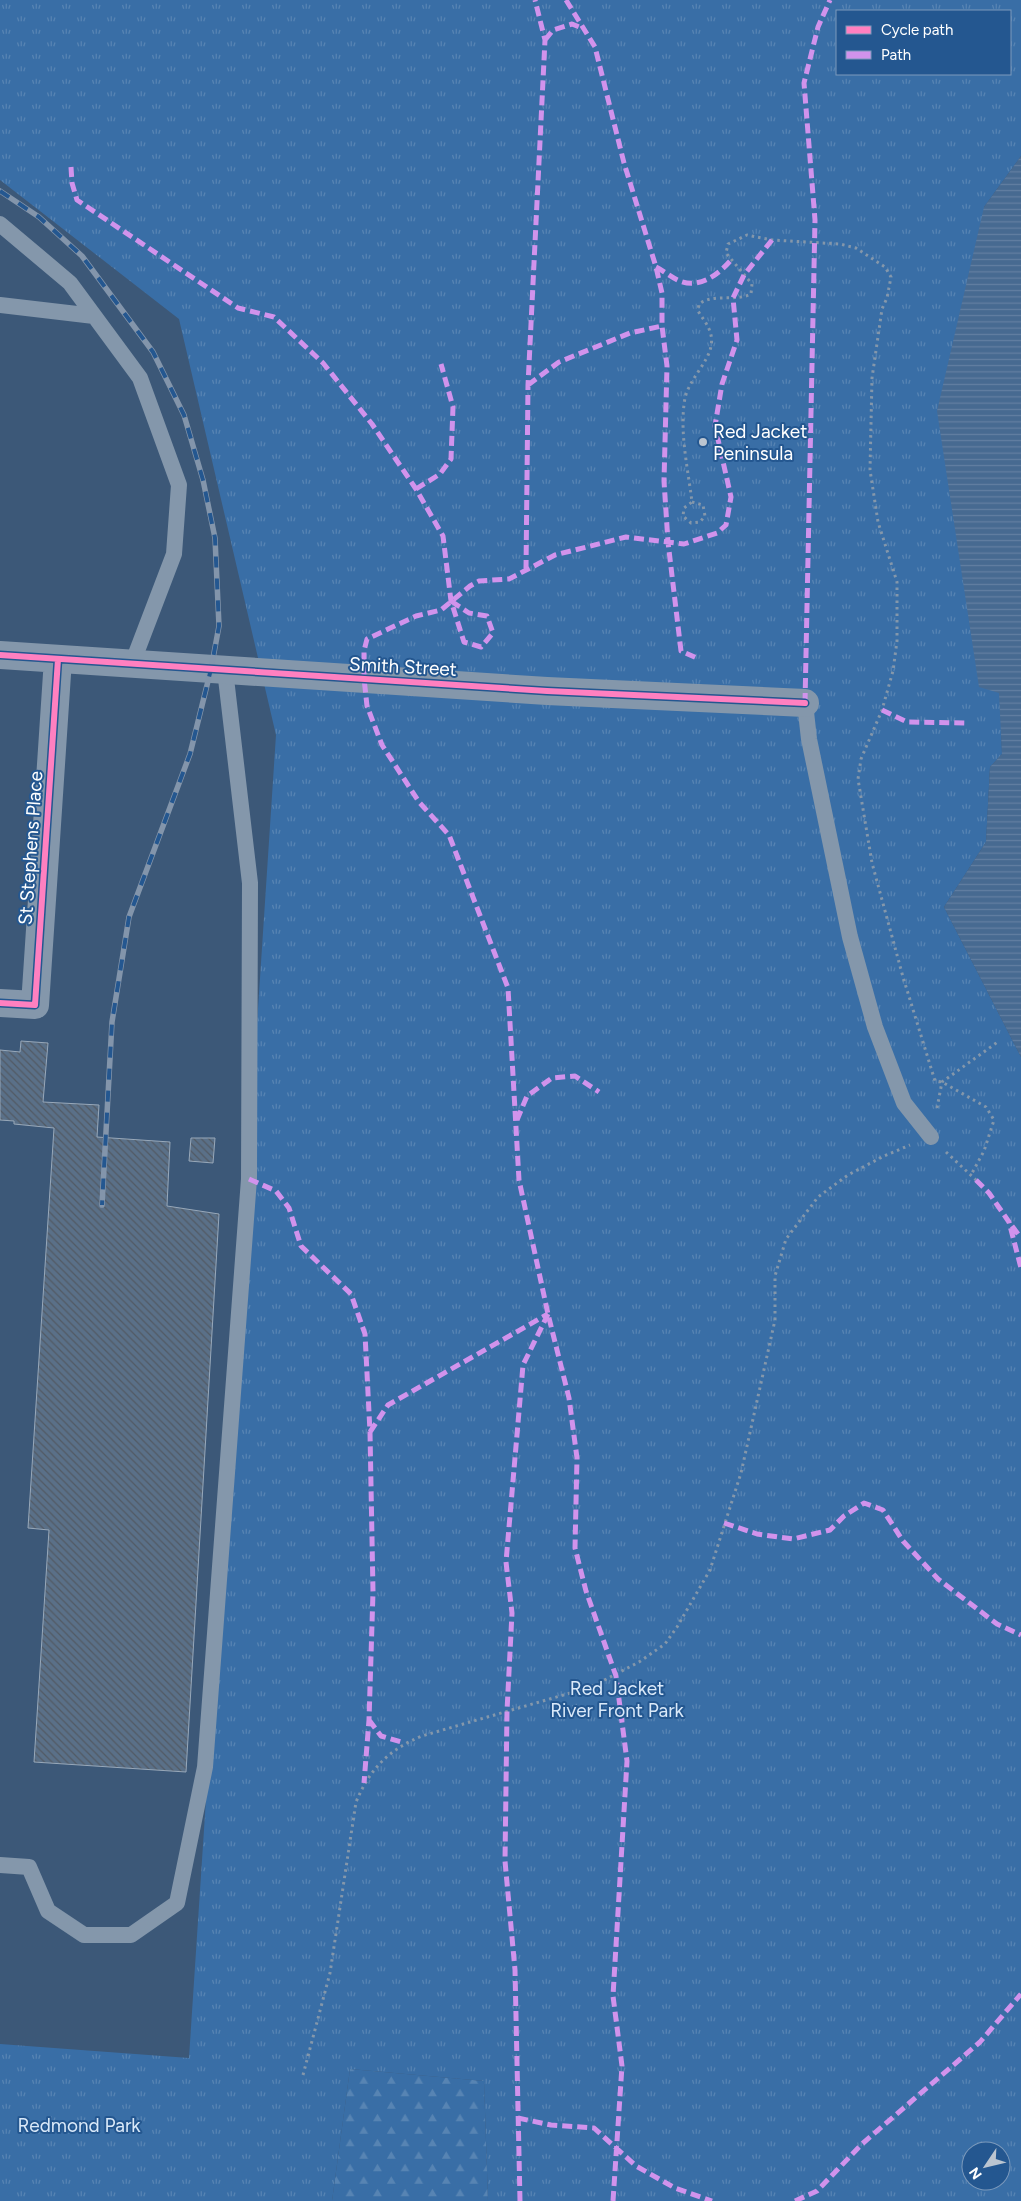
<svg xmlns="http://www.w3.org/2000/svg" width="1021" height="2201" font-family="Figtree,sans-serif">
	<defs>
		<pattern id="forest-firs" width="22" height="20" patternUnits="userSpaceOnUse" patternTransform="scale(1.25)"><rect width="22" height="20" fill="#396ea6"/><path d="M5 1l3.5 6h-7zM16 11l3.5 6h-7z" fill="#5784b3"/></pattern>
		<pattern id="park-tufts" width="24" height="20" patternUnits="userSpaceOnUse" patternTransform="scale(1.25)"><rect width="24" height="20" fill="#396ea6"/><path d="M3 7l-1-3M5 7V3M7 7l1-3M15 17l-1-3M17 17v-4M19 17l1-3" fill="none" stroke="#5784b3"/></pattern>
		<pattern id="water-rules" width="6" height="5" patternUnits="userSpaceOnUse" patternTransform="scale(1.25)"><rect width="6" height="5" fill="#476a91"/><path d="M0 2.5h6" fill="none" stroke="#6380a2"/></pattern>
		<pattern id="building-back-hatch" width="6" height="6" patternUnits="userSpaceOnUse" patternTransform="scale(1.25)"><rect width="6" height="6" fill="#5a7088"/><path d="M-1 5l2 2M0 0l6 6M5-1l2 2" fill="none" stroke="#525a64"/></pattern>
	</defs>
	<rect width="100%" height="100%" fill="#3c5878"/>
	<path fill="url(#forest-firs)" d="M350 2069 484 2081 488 2201H332Z"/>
	<path fill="url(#park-tufts)" fill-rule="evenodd" d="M0 0H1021V156L984 207 1002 754 990 767 986 842 944 907 1021 1057V2201H488L484 2081 350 2069 332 2201H0V2044L189 2058 276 735 179 319 0 180ZM837 11H1010V74H837ZM971 2151H1001V2181H971Z"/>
	<path fill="url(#water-rules)" d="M1021 156V1057L944 907 986 842 990 767 1002 754 999 693 979 687 937 411 984 207Z"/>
	<path fill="url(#building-back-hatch)" stroke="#98a8b9" d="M21 1041 48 1043 43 1102 99 1105 97 1137 170 1142 167 1206 219 1214 186 1772 34 1762 49 1530 28 1528 54 1128 14 1124V1121L0 1120V1050L20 1052Z
		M191 1138H215L213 1163 189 1161Z"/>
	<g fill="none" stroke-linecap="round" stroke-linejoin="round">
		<path stroke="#8497ab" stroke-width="3" stroke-dasharray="2.5 4" stroke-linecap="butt" d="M692 502 703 505 705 516 700 522 691 523 683 516 684 508 692 502C688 469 679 431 685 398 689 380 709 361 711 346 714 332 705 322 698 311L699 304C714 293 735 302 751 294L752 284 726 253 728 244 747 235 772 240 840 244 856 248 885 267 891 277 887 298 882 309 872 378 870 470 878 522 897 582V641L893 671 882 710 861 759 858 779 872 863 903 977 935 1081 942 1082 986 1107 994 1120 984 1151 971 1175
			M937 1108 942 1082 999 1041
			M946 1152 976 1180
			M303 2075 330 1973 356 1802C370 1769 388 1750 422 1736L591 1687 639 1662 665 1644 677 1627 710 1570 741 1473 775 1320V1276L786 1239 818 1197 848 1175 884 1156 910 1145"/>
		<path stroke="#8497ab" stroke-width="16" d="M0 224 70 283 140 378 179 485 174 554 132 664
			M0 305 94 316
			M805 703 809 739 850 937 875 1027 904 1103 931 1137
			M0 1865 29 1867 48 1911 84 1935H131L177 1903 205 1767 249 1179 250 883 225 670"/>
		<path stroke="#8497ab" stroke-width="28" d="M0 655 547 691 805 703
			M0 1003 35 1005 58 659"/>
		<defs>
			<path id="rail" d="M0 191 39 217 82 256 153 352 184 415 203 480 215 538 219 626 211 669 190 754 129 917 112 1022 102 1205"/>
		</defs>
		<use href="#rail" stroke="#8395ab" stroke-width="5.5"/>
		<use href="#rail" stroke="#245790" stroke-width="4" stroke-dasharray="11" stroke-linecap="butt"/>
		<path stroke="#d193ec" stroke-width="5" stroke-dasharray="10 5" stroke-linecap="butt" d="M566 0 595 47 624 163 656 267 662 293V326L667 366 664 481 668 542 681 651 699 659
			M545 40 553 30 572 24 584 29
			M71 167 72 183 77 200 238 308 274 317 323 363 372 424 416 489 443 536 451 601 464 642 481 647 493 633 487 616 469 613 451 601
			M656 267C664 271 672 278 680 281 700 289 719 274 731 260
			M528 385 559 362 630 333 662 326
			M416 489 440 474 451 459 453 407 441 364
			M526 570 528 385 545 40 535 0
			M805 703 815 220 804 83 818 27 830 0
			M882 710 907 722 966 723
			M517 1120 527 1096 552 1078 575 1076 599 1092
			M249 1179 276 1191 289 1208 301 1246 351 1294 365 1334 370 1432 373 1592 369 1720 364 1783
			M976 1180 989 1193 1009 1222 1021 1268
			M1012 1226 1021 1238
			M370 1432 388 1405 548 1314
			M724 1523 757 1534 793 1539 830 1530 844 1516 864 1503 883 1510 903 1541 938 1579 997 1624 1021 1635
			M369 1720 381 1736 405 1743
			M518 2118 551 2125 594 2128 636 2166 675 2188 712 2201
			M520 2201 515 1970 505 1861 507 1711 512 1613 506 1562 523 1365 548 1314
			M613 2201 622 2066 613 1996 627 1761 616 1676 586 1591 575 1548 577 1458 569 1398 548 1314 519 1180 508 988 449 835 419 802 382 745 367 706 364 678V651L367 639 416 616 441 610 470 586 479 581 509 579 555 555 626 537 684 544 717 533 726 525 731 497 715 426 722 384 737 340 733 298 744 275 772 240
			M795 2201 817 2191 862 2144 980 2042 1021 1994"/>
		<defs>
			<path id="cycleway" d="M0 655 547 691 805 703
				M0 1003 35 1005 58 659"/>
		</defs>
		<use href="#cycleway" stroke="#245790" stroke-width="9"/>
		<use href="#cycleway" stroke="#ff80c0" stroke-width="6"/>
	</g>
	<circle fill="#bbc5d0" stroke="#245790" stroke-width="2" cx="703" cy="442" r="5"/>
	<g text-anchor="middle" stroke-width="4" stroke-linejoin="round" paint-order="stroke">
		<g font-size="19" fill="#fff" stroke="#245790" text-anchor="start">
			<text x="713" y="438">Red Jacket<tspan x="713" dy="22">Peninsula</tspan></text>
		</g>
		<g font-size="19" fill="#fff" stroke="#245790">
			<text transform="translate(403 666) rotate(3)" y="7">Smith Street</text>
			<text transform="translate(30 848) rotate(-86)" y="7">St Stephens Place</text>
		</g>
		<g font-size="19" fill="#dae9f9" stroke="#245790">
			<text x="617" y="1695">Red Jacket<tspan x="617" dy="22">River Front Park</tspan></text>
			<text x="79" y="2132">Redmond Park</text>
		</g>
	</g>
	<rect x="836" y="10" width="175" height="65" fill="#245790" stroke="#7c9abc"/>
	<rect x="846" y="26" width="25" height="8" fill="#ff80c0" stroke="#7c9abc"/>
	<text x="881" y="35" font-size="15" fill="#ffffff">Cycle path</text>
	<rect x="846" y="51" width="25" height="8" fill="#d193ec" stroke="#7c9abc"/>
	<text x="881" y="60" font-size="15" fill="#ffffff">Path</text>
	<g transform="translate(986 2166) rotate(235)"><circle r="24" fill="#245790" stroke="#7c9abc"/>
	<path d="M0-4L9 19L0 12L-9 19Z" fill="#bbc5d0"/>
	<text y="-8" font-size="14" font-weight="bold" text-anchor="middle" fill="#ffffff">N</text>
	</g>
</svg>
